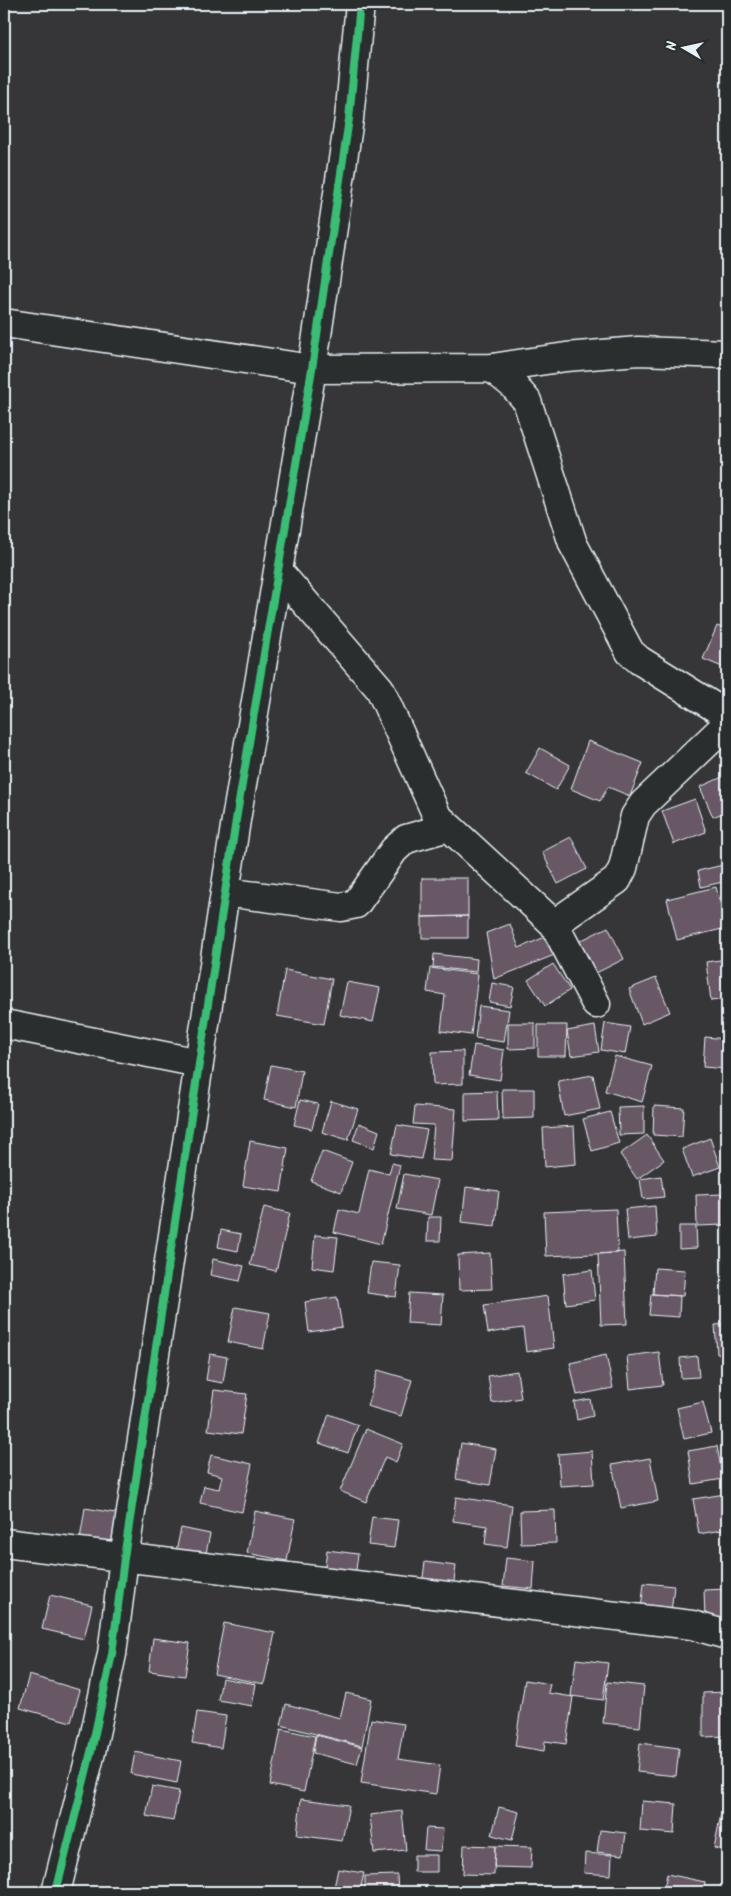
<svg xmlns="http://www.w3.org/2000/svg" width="731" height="1896" font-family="Kalam,sans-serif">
	<rect width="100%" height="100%" fill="#363639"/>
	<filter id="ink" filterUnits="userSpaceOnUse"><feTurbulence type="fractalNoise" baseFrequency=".02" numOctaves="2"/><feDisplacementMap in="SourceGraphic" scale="10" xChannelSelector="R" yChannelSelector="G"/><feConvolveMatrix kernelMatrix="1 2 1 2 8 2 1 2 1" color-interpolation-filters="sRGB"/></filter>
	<g filter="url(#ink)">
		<path fill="#685965" stroke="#e8f1f8" d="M717 626 727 630V669L703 659Z
			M588 741 643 763 630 796 608 787 600 801 571 789Z
			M540 748 570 765 556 790 526 773Z
			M727 775V811L713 817 700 787Z
			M695 799 706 832 674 844 662 811Z
			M571 837 587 869 558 884 542 852Z
			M727 864V881L701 887 698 871Z
			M422 878H468V916L422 917Z
			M716 887 726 928 677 940 667 899Z
			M468 916V938H422V917Z
			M510 924 519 948 550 935 557 954 494 979 486 933Z
			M608 927 624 959 594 974 578 942Z
			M434 954 477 959 476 972 433 967Z
			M727 959V999L711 1001 706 962Z
			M553 964 570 990 545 1006 528 980Z
			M430 968 478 974 471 1035 441 1031 445 995 427 992Z
			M285 970 332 979 324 1024 277 1016Z
			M656 978 670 1012 642 1024 629 989Z
			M347 982 380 988 373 1022 340 1015Z
			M492 983 514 987 510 1006 489 1002Z
			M479 1006 509 1010 504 1042 475 1038Z
			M508 1023H535V1048L508 1049Z
			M605 1023 630 1027 625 1054 601 1050Z
			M538 1025H567L566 1056H538Z
			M595 1026 599 1052 571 1056 567 1031Z
			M705 1037 727 1039V1069L703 1067Z
			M474 1045 504 1050 500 1080 469 1075Z
			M463 1051V1084L433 1085 432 1052Z
			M615 1056 652 1066 642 1102 605 1091Z
			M271 1065 302 1071 296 1107 264 1100Z
			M593 1075 600 1109 564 1116 558 1081Z
			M727 1077V1105L722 1104Z
			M502 1089H534V1118L503 1119Z
			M497 1091 498 1120 465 1121V1092Z
			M300 1100 318 1104 312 1129 294 1125Z
			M331 1101 358 1109 348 1140 322 1132Z
			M415 1106 456 1109 452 1161 431 1160 434 1125 413 1124Z
			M644 1106V1134L619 1135 618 1107Z
			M654 1106 684 1108 682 1137 653 1135Z
			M610 1112 619 1143 592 1151 583 1119Z
			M359 1123 379 1131 374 1148 353 1140Z
			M397 1125 427 1130 421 1159 391 1154Z
			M574 1126 576 1164 545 1167 543 1128Z
			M647 1135 664 1160 637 1179 620 1154Z
			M710 1138 720 1167 692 1177 682 1149Z
			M250 1141 288 1148 281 1192 243 1186Z
			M322 1151 352 1162 341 1192 311 1181Z
			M392 1163 400 1165 381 1244 334 1232 339 1209 359 1214 369 1169 389 1174Z
			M404 1174 438 1180 431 1215 397 1209Z
			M661 1176 664 1197 643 1199 640 1179Z
			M466 1187 499 1191 495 1226 462 1222Z
			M724 1194 725 1225 697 1226 696 1195Z
			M655 1206 657 1237 628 1240 625 1209Z
			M264 1207 290 1213 276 1271 250 1265Z
			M616 1209 618 1253 546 1256 544 1212Z
			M428 1217H441L440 1241H427Z
			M679 1226H696L697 1248 679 1249Z
			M221 1230 241 1234 238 1251 218 1247Z
			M315 1235 338 1237 334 1270 312 1267Z
			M624 1252 627 1324 601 1325 598 1254Z
			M490 1253 492 1289 459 1290 458 1255Z
			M213 1259 244 1266 240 1281 210 1275Z
			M371 1262 400 1265 396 1297 367 1293Z
			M655 1268 685 1270 683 1296 653 1294Z
			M592 1270 595 1300 566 1304 563 1274Z
			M409 1293 443 1295 441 1325 407 1323Z
			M651 1294 680 1296 679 1317 649 1315Z
			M548 1296 554 1348 526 1352 523 1328 488 1333 484 1305Z
			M337 1297 342 1327 309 1332 305 1302Z
			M235 1307 270 1313 263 1349 228 1342Z
			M727 1324V1353L717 1354 715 1325Z
			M659 1352 663 1385 630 1389 627 1356Z
			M210 1354 227 1357 223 1383 206 1380Z
			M606 1355 613 1388 577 1395 570 1363Z
			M697 1356 699 1377 681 1378 680 1358Z
			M378 1370 412 1380 401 1416 367 1406Z
			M517 1371 521 1398 492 1403 488 1376Z
			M214 1390 247 1394 241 1434 208 1430Z
			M590 1399 593 1416 577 1420 574 1402Z
			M703 1402 711 1433 684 1439 677 1408Z
			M329 1414 358 1425 348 1453 319 1443Z
			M366 1429 403 1444 396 1462 385 1457 366 1502 340 1491Z
			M461 1443 496 1449 490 1485 456 1479Z
			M717 1446 723 1479 693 1484 688 1451Z
			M592 1451 594 1484 560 1486 558 1454Z
			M211 1455 252 1464 242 1512 200 1503 204 1486 219 1489 222 1476 207 1472Z
			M650 1458 658 1501 621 1508 612 1465Z
			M725 1494 727 1509V1529L699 1534 693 1499Z
			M456 1497 512 1505 507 1547 485 1544 487 1526 453 1521Z
			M85 1508 121 1514 117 1545 80 1539Z
			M555 1510 556 1543 521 1544 520 1511Z
			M255 1511 295 1519 287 1561 247 1553Z
			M372 1517 398 1520 394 1548 368 1545Z
			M181 1528 210 1534 204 1563 175 1556Z
			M327 1550 358 1554 354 1585 323 1581Z
			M506 1558 535 1561 533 1589 503 1586Z
			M425 1562 456 1566 452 1596 421 1592Z
			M644 1583 674 1586 670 1621 640 1618Z
			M727 1589V1618L705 1619 704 1590Z
			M50 1595 92 1605 84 1639 42 1629Z
			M224 1623 275 1633 264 1684 214 1674Z
			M153 1638 190 1643 185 1676 149 1671Z
			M576 1659 608 1663 603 1700 571 1696Z
			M29 1675 80 1690 71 1722 20 1708Z
			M222 1678 256 1684 252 1706 218 1700Z
			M525 1680 550 1684 548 1693 573 1697 566 1744 545 1741 544 1751 515 1746Z
			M726 1681H727V1736L703 1737V1693L726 1692Z
			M607 1682 644 1686 640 1727 603 1723Z
			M346 1693 371 1699 362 1746 281 1725 286 1704 340 1718Z
			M197 1712 226 1716 221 1748 192 1743Z
			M4 1717 12 1719 5 1748 4 1747Z
			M371 1719 404 1724 398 1759 440 1765 436 1794 361 1783Z
			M281 1729 315 1736 304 1792 270 1785Z
			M316 1735 362 1747 357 1764 313 1753Z
			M640 1743 679 1748 676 1776 637 1772Z
			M135 1752 181 1761 177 1783 131 1774Z
			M727 1771V1800H724Z
			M152 1786 179 1791 173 1821 146 1816Z
			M301 1799 349 1805 342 1841 297 1835Z
			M642 1801 676 1804 674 1834 640 1831Z
			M499 1807 519 1812 512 1840 492 1835Z
			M402 1811 406 1850 374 1853 370 1815Z
			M721 1814 727 1815V1851L714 1848Z
			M426 1828 443 1829 441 1851 424 1850Z
			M600 1830 626 1833 623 1855 597 1852Z
			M464 1845 495 1846 494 1875 463 1874Z
			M495 1846 532 1847 531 1868 494 1867Z
			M585 1853 612 1855 611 1875 584 1873Z
			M414 1855H437V1872H414Z
			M338 1869 364 1873 360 1892H333Z
			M667 1874 705 1882 703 1892H663Z
			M397 1875 398 1892H365V1876Z"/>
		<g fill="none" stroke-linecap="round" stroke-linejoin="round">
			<defs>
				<path id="minor" d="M4 323 312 369 492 368 566 357 638 351 727 354
					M492 368 513 385 527 401 573 544 630 652 639 660 727 715
					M278 571 380 689 437 816 554 924 596 1004
					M225 892 341 907 356 904 394 850 406 839 448 827
					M554 924 617 880 623 868 635 816 643 804 727 724
					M4 1024 199 1063
					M4 1543 692 1625 727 1635
					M56 1892 91 1752 112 1654 124 1558 236 820 312 369 349 119 360 4"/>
			</defs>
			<use href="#minor" stroke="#e8f1f8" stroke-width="31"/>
			<use href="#minor" stroke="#2a2d2e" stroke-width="28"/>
			<defs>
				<path id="cycleway" d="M56 1892 91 1752 112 1654 124 1558 236 820 312 369 349 119 360 4"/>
			</defs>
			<use href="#cycleway" stroke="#2a2d2e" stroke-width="11"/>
			<use href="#cycleway" stroke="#3abd76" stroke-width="8"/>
		</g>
	</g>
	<rect width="731" height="1896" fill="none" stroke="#2a2d2e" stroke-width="20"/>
	<rect x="10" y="10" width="711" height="1876" fill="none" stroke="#e8f1f8" stroke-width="2" filter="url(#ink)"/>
	<g transform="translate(684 48) rotate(279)" stroke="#2a2d2e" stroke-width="4" paint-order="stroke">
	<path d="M0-4L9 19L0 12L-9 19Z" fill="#e8f1f8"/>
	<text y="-8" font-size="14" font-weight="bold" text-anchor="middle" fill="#e8f1f8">N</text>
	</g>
</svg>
